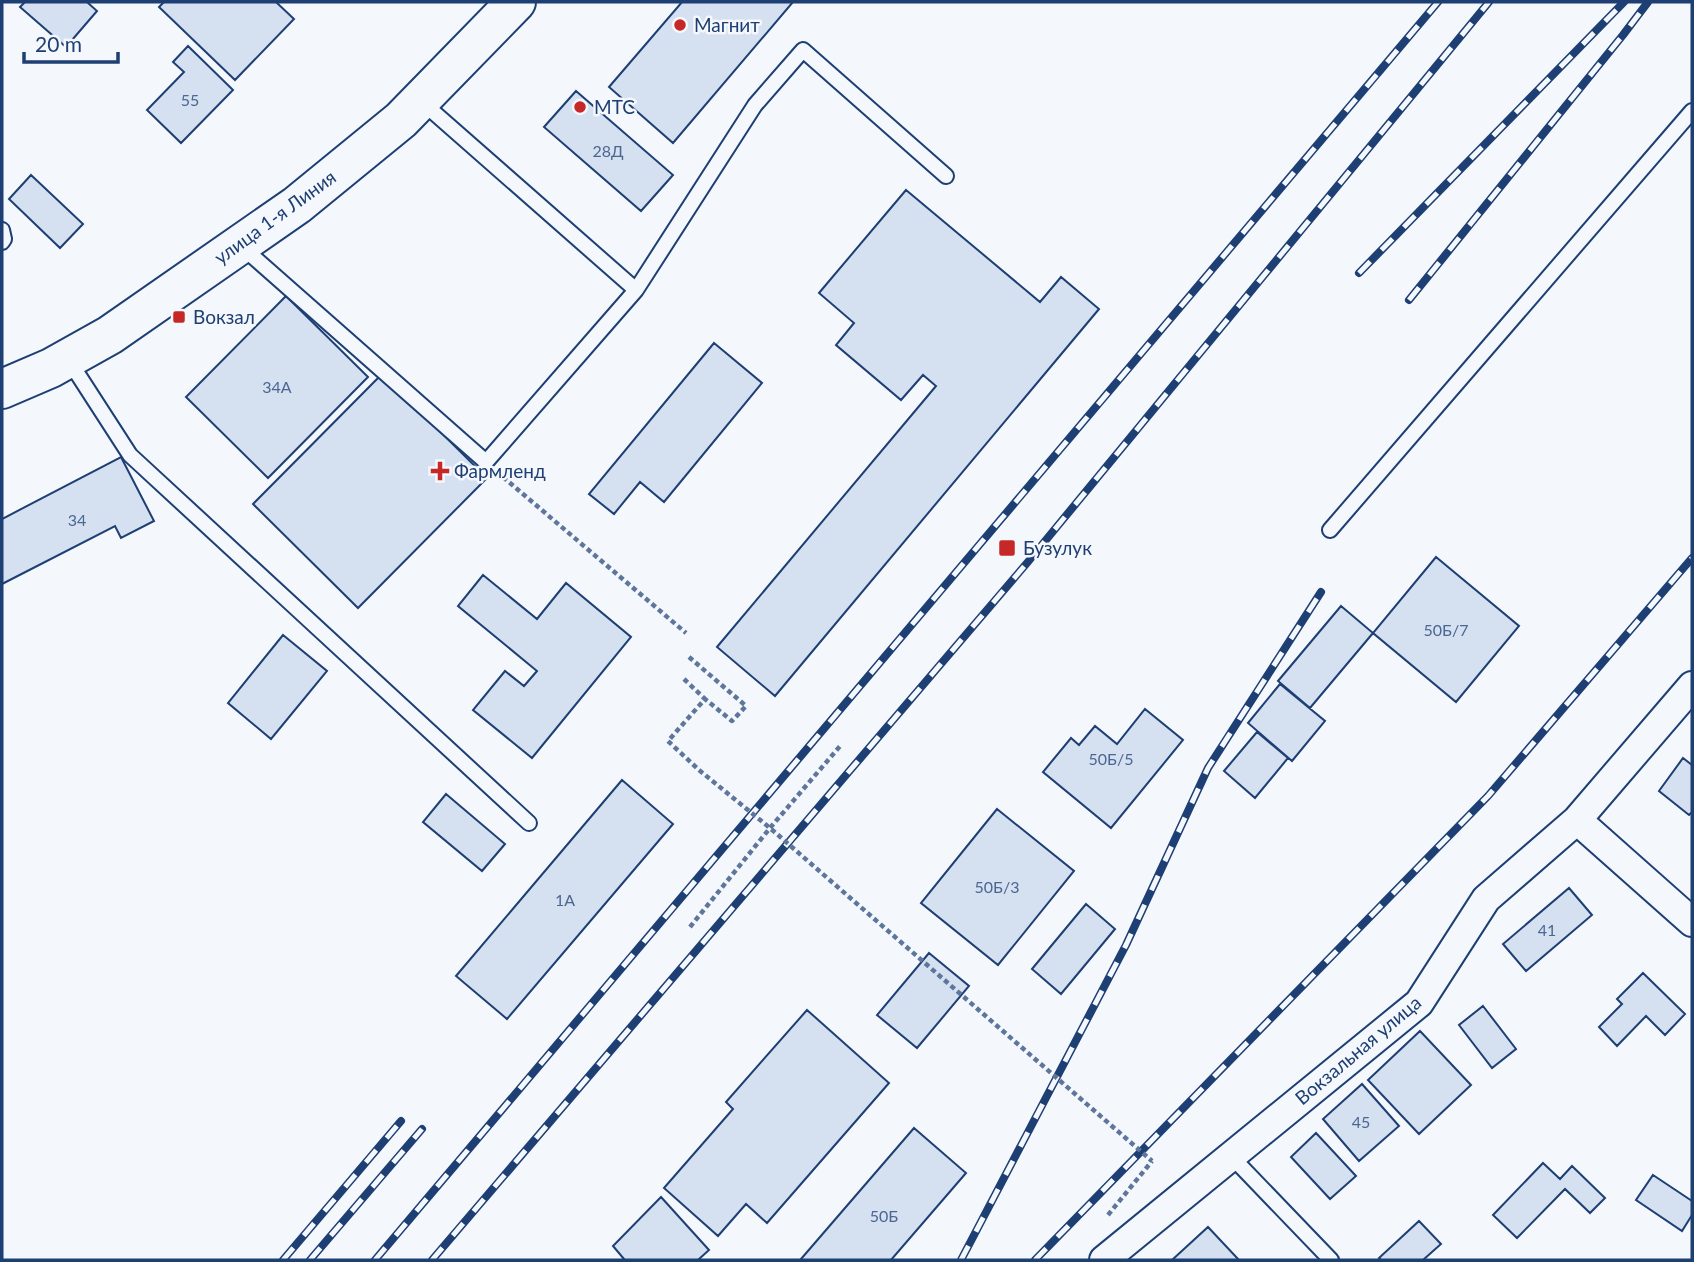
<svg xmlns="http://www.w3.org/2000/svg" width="1694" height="1262" font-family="Lato,sans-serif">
	<rect width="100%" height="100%" fill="#f4f7fb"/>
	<path fill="#d5e0f0" stroke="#1d3f73" stroke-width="2" d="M25 2H87L97 11 66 47 20 7Z
		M164 2H276L294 19 235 80 159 7Z
		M682 2H793L673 143 609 87Z
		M188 46 233 90 181 143 147 110 184 72 173 62Z
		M576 91 673 175 641 211 544 127Z
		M31 175 83 224 60 248 9 199Z
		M906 190 1040 302 1061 277 1099 309 775 696 717 647 936 386 923 375 901 400 836 345 854 323 819 293Z
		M286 296 368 377 268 478 186 397Z
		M714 343 762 383 664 502 640 482 614 514 589 494Z
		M382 374 487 478 358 608 253 504Z
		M121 457 154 521 121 538 115 526 2 584V519Z
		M1436 557 1519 626 1456 702 1373 633Z
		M483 575 537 619 566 583 631 637 532 758 473 710 505 671 524 686 537 671 458 606Z
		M1341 606 1373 633 1310 708 1278 681Z
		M283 635 327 671 271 739 228 703Z
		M1280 684 1325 721 1292 761 1248 723Z
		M1145 709 1183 740 1111 828 1043 772 1071 738 1079 745 1095 726 1117 744Z
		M1257 732 1288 758 1255 798 1224 771Z
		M1683 758 1692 765V812L1689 815 1659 791Z
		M622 780 673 824 507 1019 456 976Z
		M446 794 505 844 482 871 423 822Z
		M997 809 1074 871 998 965 921 903Z
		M1569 888 1592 915 1526 971 1503 944Z
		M1086 904 1115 929 1061 994 1032 969Z
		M929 953 969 986 917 1048 877 1015Z
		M1643 973 1685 1014 1665 1035 1646 1016 1617 1046 1599 1027 1622 1004 1617 999Z
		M1483 1006 1516 1049 1492 1068 1459 1025Z
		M807 1010 889 1083 767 1223 746 1204 718 1236 664 1188 733 1109 726 1102Z
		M1420 1031 1471 1085 1419 1134 1368 1080Z
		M1362 1084 1399 1126 1359 1161 1323 1119Z
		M914 1128 966 1173 891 1260H803L801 1259Z
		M1316 1133 1356 1176 1330 1199 1291 1157Z
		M1543 1163 1560 1179 1572 1166 1605 1198 1590 1213 1565 1189 1517 1238 1493 1215Z
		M1653 1175 1692 1201V1215L1682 1231 1636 1200Z
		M661 1197 709 1250 698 1260H623L624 1259 613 1246Z
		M1419 1221 1441 1244 1423 1260H1381L1379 1258Z
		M1208 1227 1239 1260H1172Z"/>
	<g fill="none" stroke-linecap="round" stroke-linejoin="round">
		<defs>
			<path id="service" d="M2 230 4 239 2 242
				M241 246 486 462 636 290 422 102
				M636 290 755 105 803 50 946 176
				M68 359 130 455 529 823
				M1330 530 1692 111
				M1231 1156 1331 1260"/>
			<path id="minor" d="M1577 820 1692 922
				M1104 1260 1419 1003 1486 899 1577 820 1692 686"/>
			<path id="secondary" d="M2 389 51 368 110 335 297 205 401 120 516 2"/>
		</defs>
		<use href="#service" stroke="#1d3f73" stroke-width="18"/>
		<use href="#minor" stroke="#1d3f73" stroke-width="32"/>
		<use href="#secondary" stroke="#1d3f73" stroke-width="42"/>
		<path stroke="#5e769c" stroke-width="4.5" stroke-dasharray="5 3.5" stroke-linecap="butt" d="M503 477 686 633
			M689 657 746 706 732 721 705 699
			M684 679 705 699 668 741 699 770
			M690 927 770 828 841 745
			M1108 1215 1152 1161"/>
		<use href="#service" stroke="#f4f7fb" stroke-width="14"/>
		<use href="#minor" stroke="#f4f7fb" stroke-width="28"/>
		<use href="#secondary" stroke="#f4f7fb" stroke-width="38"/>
		<defs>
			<path id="rail" d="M1359 273 1624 2
				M1409 300 1623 35 1648 2
				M283 1260 401 1121
				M310 1260 422 1129
				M375 1260 1438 2
				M432 1260 1027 563 1489 2
				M961 1260 1126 945 1208 768 1321 592
				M1035 1260 1488 796 1692 558"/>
		</defs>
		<use href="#rail" stroke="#1d3f73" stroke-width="8"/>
		<use href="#rail" stroke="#f4f7fb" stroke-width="5" stroke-dasharray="16" stroke-linecap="butt"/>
		<path stroke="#5e769c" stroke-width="4.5" stroke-dasharray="5 3.5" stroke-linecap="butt" d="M699 770 770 828 1152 1161"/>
	</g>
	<g fill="#c62828" stroke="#f4f7fb" stroke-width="2.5">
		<circle cx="680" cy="25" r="7"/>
		<circle cx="580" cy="107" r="7"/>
		<rect x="172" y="310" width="14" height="14" rx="3.5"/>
		<path d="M436.5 460.5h7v7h7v7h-7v7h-7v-7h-7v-7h7z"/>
		<rect x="998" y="539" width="18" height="18" rx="3.5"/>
	</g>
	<g text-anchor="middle" stroke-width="5" stroke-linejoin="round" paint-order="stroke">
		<g font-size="16" fill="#4b6792">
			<text x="190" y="106">55</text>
			<text x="608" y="157">28Д</text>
			<text x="277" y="393">34А</text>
			<text x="77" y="526">34</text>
			<text x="1446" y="636">50Б/7</text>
			<text x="1111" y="765">50Б/5</text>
			<text x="997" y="893">50Б/3</text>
			<text x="565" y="906">1А</text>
			<text x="1547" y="936">41</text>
			<text x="1361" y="1128">45</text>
			<text x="884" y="1222">50Б</text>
		</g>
		<g font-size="19" fill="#1d3f73" stroke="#f4f7fb" text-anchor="start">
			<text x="694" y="32">Магнит</text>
			<text x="594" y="114">МТС</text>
			<text x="193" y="324">Вокзал</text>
			<text x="454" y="478">Фармленд</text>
			<text x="1023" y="555">Бузулук</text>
		</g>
		<g font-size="19" fill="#1d3f73" stroke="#f4f7fb">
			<text transform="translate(275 217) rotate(-36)" y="7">улица 1-я Линия</text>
			<text transform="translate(1358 1050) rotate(-40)" y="7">Вокзальная улица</text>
		</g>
	</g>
	<rect width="1694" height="1262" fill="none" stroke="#1d3f73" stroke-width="7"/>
	<path d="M24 52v10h94v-10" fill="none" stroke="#1d3f73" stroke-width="3.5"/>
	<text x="35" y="52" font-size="21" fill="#1d3f73" stroke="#f4f7fb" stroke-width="5" paint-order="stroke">20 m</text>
</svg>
